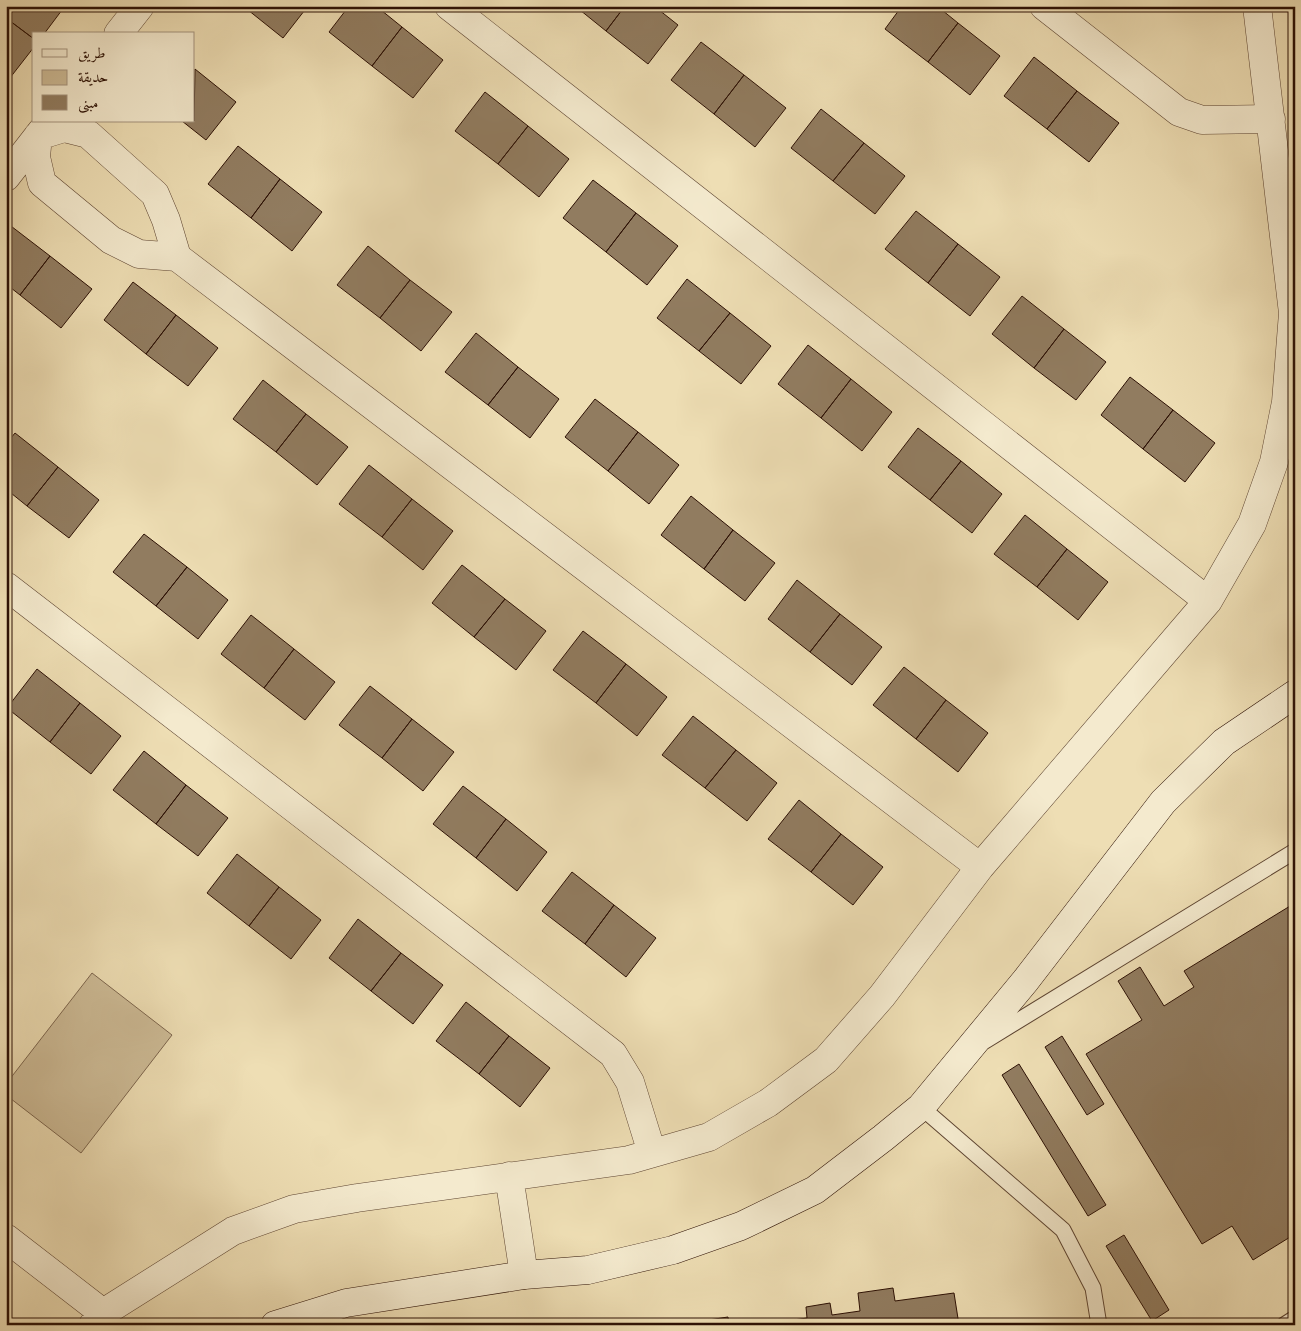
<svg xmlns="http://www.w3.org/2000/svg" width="1301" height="1331" font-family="'IM FELL Double Pica',Amiri,serif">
	<rect width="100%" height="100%" fill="#eedeb4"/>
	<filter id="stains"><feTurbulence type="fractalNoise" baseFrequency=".004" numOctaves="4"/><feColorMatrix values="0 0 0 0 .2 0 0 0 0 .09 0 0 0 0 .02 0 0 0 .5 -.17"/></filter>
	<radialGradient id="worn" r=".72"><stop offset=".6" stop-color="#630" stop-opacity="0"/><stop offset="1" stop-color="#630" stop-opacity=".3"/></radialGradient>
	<path fill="#cdbb96" stroke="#7d664e" d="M92 973 172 1035 81 1153 6 1095V1084Z"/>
	<path fill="#917c60" stroke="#2d1105" d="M6 6H65L44 34H34V39L6 18Z
		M243 6H308L283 38Z
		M349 6H376L402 27 372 66 329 32Z
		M575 6H625L606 31Z
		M625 6H654L678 25 648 64 606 31Z
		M902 6H937L958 23 928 62 885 29Z
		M6 18 34 39V47L6 83Z
		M958 23 1000 56 970 95 928 62Z
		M402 27 443 60 413 98 372 66Z
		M701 42 744 75 714 114 671 80Z
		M1034 57 1077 91 1047 129 1004 96Z
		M195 69 236 102 206 140 182 121H194Z
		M744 75 786 108 755 147 714 114Z
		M1077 91 1119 123 1089 162 1047 129Z
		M485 92 528 126 498 164 455 131Z
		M821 109 864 143 833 181 791 148Z
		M528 126 569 159 539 197 498 164Z
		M864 143 905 176 875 214 833 181Z
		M238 146 280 179 251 218 208 184Z
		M280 179 322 212 292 251 251 218Z
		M593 180 636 213 606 252 563 218Z
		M916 211 958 244 928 283 885 249Z
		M636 213 678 246 647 285 606 252Z
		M7 223 50 256 20 295 6 284Z
		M958 244 1000 277 970 316 928 283Z
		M368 246 410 280 380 318 337 285Z
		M50 256 92 289 61 328 20 295Z
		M687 279 730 313 699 351 657 318Z
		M410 280 452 312 421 351 380 318Z
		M133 282 176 315 146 354 104 320Z
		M1022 296 1064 329 1034 368 992 334Z
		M730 313 771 346 741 384 699 351Z
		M176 315 218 348 188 386 146 354Z
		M1064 329 1106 362 1076 400 1034 368Z
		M476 333 518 367 488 405 445 372Z
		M808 345 851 379 821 418 778 384Z
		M518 367 559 399 530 438 488 405Z
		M1130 377 1173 410 1143 449 1101 415Z
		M851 379 892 412 862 451 821 418Z
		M263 380 306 414 276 452 233 419Z
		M595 399 638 432 608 471 565 437Z
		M1173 410 1215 443 1185 482 1143 449Z
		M306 414 348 447 317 485 276 452Z
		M918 428 961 461 930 500 888 467Z
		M638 432 679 465 649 504 608 471Z
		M15 433 58 467 27 506 6 489V444Z
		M961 461 1002 494 972 533 930 500Z
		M369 465 412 499 382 537 339 504Z
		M58 467 99 500 69 538 27 506Z
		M691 496 733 530 704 569 661 535Z
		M412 499 453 531 423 570 382 537Z
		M1025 515 1067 549 1037 587 994 554Z
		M733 530 775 563 745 601 704 569Z
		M144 534 187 567 156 606 113 572Z
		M1067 549 1108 582 1078 620 1037 587Z
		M462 565 505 599 474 637 432 603Z
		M187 567 228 600 198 639 156 606Z
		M797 580 840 614 810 652 768 619Z
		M505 599 546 631 516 670 474 637Z
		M840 614 882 647 852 685 810 652Z
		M251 615 294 649 264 688 221 654Z
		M583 631 626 664 596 703 553 670Z
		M294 649 335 682 305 720 264 688Z
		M626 664 667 697 637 736 596 703Z
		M904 667 946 700 916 739 873 705Z
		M37 669 80 703 50 742 7 708Z
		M370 686 412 719 382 758 339 725Z
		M946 700 988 733 958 772 916 739Z
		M80 703 121 736 91 774 50 742Z
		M693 716 736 750 705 788 662 755Z
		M412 719 454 752 423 791 382 758Z
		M736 750 777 783 747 821 705 788Z
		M144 751 186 785 156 824 113 790Z
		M186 785 228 818 198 856 156 824Z
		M463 786 506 819 476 858 433 824Z
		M799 800 841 834 811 872 768 839Z
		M506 819 547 852 517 891 476 858Z
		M841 834 883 867 853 905 811 872Z
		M237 854 279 887 249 926 207 893Z
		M572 872 614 905 585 944 542 911Z
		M279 887 321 920 291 959 249 926Z
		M1295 903V1234L1253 1260 1232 1226 1202 1244 1086 1054 1142 1020 1118 981 1140 967 1164 1006 1194 987 1184 971Z
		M614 905 656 938 626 977 585 944Z
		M358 919 401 953 371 991 329 958Z
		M401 953 443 985 413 1024 371 991Z
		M466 1002 509 1036 479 1074 436 1041Z
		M509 1036 550 1068 520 1107 479 1074Z
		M1062 1036 1104 1104 1087 1115 1045 1047Z
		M1019 1064 1106 1205 1088 1216 1002 1075Z
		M1124 1235 1169 1310 1152 1321 1106 1246Z
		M893 1288 895 1301 954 1293 959 1325H759L807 1318 806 1307 830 1303 832 1315 860 1311 858 1293Z
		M728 1317 729 1325H703L702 1321Z"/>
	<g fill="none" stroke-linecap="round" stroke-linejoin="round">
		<defs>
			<path id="lane" d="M985 1041 1295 851
				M921 1107 1063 1230 1093 1288 1099 1325
				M1284 1325 1295 1318"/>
			<path id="street" d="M449 6 1208 601
				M1044 6 1179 112 1202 120 1271 119
				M118 34 140 6
				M6 177 41 132
				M177 257 166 220 155 194 88 134 64 128 38 136 36 157 42 183 111 240 139 254 177 257 980 867
				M6 586 613 1054 630 1082 652 1153
				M509 1176 524 1275
				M6 1238 103 1313
				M93 1325 103 1313 233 1231 294 1209 357 1198 629 1160 709 1137 768 1103 826 1060 882 996 980 867 1208 601 1252 524 1274 462 1286 402 1293 313 1257 6"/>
			<path id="secondary" d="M275 1325 346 1303 524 1275 588 1270 673 1250 741 1226 815 1190 883 1138 921 1107 1026 980 1163 802 1224 742 1295 694"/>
		</defs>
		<use href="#lane" stroke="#5d4431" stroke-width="17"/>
		<use href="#street" stroke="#5d4431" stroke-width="29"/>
		<use href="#secondary" stroke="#2d1105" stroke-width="29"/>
		<use href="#lane" stroke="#f4eace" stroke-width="15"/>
		<use href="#street" stroke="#f4eace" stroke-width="28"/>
		<use href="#secondary" stroke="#f4eace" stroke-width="28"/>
	</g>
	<rect width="1301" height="1331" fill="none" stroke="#eedeb4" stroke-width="25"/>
	<rect x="8" y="8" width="1286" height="1316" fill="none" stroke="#2d1105" stroke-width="2.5"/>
	<rect x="12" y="12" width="1276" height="1306" fill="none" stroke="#2d1105"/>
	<rect x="32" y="32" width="162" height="90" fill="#f4eace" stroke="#a4937e"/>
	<rect x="42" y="49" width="25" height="8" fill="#f4eace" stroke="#a4937e"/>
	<text x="78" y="58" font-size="15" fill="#2d1105">طريق</text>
	<rect x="42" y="70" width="25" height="15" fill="#cdbb96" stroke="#a4937e"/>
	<text x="78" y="82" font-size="15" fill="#2d1105">حديقة</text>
	<rect x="42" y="95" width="25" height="15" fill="#917c60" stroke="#a4937e"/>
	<text x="78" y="108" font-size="15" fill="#2d1105">مبنى</text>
	<rect width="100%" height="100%" filter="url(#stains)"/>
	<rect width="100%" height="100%" fill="url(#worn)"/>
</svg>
